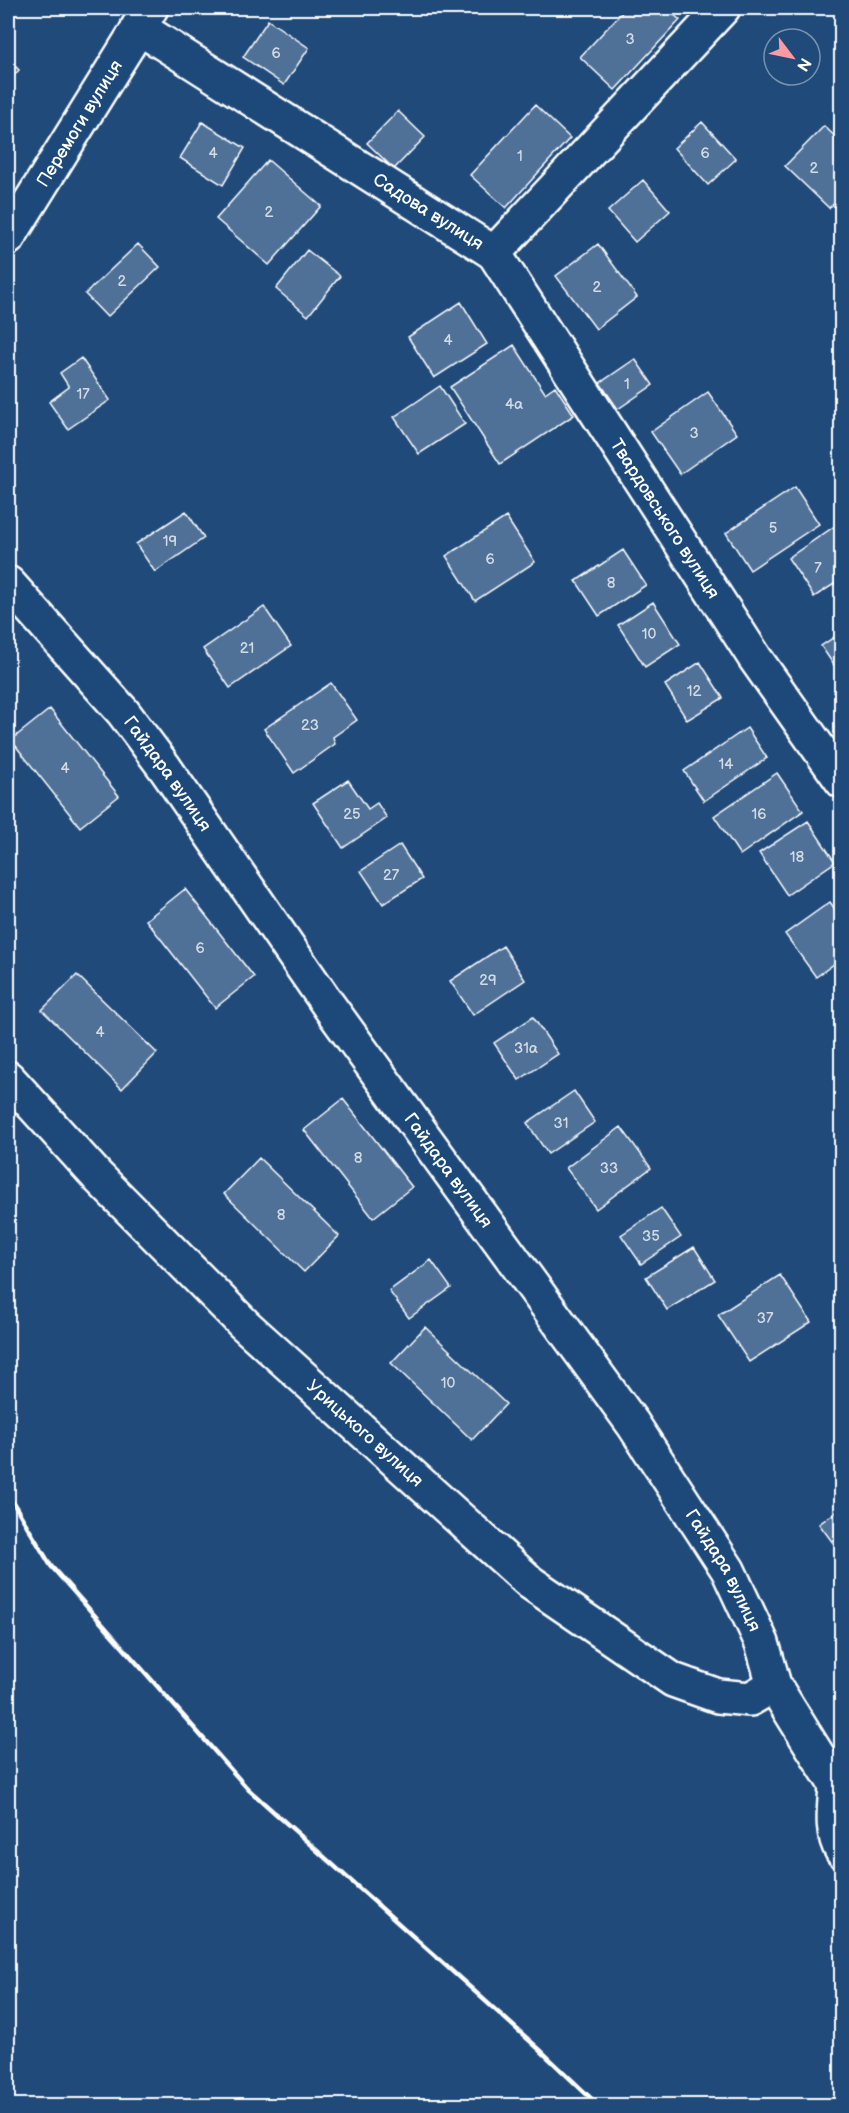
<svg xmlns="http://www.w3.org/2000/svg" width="849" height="2113" font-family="'Balsamiq Sans',sans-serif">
	<rect width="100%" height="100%" fill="#1f4a7a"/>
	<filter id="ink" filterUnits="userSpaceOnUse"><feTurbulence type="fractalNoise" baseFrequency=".0167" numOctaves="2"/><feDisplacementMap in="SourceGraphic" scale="12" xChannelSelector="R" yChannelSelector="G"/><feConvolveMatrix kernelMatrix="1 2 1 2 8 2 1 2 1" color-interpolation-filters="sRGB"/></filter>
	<g filter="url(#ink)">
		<path fill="#507197" stroke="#fff" stroke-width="1.5" d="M626 8H666L680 20 615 90 580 57Z
			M268 20 309 48 284 85 243 57Z
			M8 59 19 70 8 82Z
			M535 105 570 138 506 208 470 175Z
			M398 111 425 137 394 169 367 143Z
			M202 122 245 148 223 185 180 158Z
			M702 122 736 159 708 185 674 148Z
			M824 126 842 143V167L839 169 842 171V196L829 208 785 166Z
			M268 160 321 206 269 265 216 219Z
			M643 180 670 211 635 242 608 211Z
			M138 244 160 267 107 317 85 294Z
			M598 244 637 297 596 329 556 276Z
			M307 250 340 276 308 316 276 289Z
			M461 302 487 344 434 378 408 337Z
			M514 345 545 393 555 386 574 415 500 464 450 387Z
			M81 358 110 400 68 429 49 402 69 387 60 373Z
			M635 359 653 385 618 409 600 383Z
			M440 386 465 424 419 454 394 417Z
			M708 392 737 434 680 474 651 432Z
			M795 487 819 524 750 570 726 533Z
			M186 511 204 538 155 572 136 544Z
			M506 517 535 562 475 601 446 556Z
			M841 522 842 579 814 597 788 558Z
			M623 550 646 585 599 616 576 581Z
			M653 602 680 644 645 667 618 625Z
			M264 607 291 646 230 688 203 649Z
			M842 632V677L821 646Z
			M700 662 723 698 687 720 665 685Z
			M331 683 357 720 333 737 335 744 294 773 264 729Z
			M50 709 119 796 80 827 11 740Z
			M747 728 767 758 704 801 684 771Z
			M777 773 803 811 740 855 714 816Z
			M348 780 368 809 377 803 387 818 343 848 313 803Z
			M808 821 835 862 787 895 759 853Z
			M400 845 422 879 383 904 361 871Z
			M185 889 254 977 215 1008 146 920Z
			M830 902 839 915 842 913V958L816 977 785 934Z
			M503 946 525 980 473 1015 450 981Z
			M77 975 157 1053 122 1089 42 1010Z
			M533 1017 558 1054 519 1080 494 1043Z
			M574 1091 595 1122 548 1154 527 1123Z
			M343 1099 412 1187 373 1218 304 1130Z
			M621 1127 651 1168 596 1209 566 1168Z
			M259 1158 339 1236 304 1272 224 1194Z
			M661 1208 681 1237 641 1264 621 1235Z
			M694 1247 715 1280 667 1310 646 1277Z
			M431 1260 451 1288 409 1318 389 1291Z
			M780 1275 811 1322 749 1362 718 1315Z
			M425 1327 506 1404 472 1440 391 1363Z
			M842 1508V1555L819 1524Z"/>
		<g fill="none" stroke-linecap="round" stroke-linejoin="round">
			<defs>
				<g id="minor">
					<path id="s1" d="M138 27 494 253 723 8"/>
					<path id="s2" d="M494 253 755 658 842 781"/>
					<path id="s3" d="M8 583 123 712 165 768 329 1006 633 1424 728 1570 762 1643 774 1685 836 1785 842 1789"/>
					<path id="s4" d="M8 1078 99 1178 244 1324 531 1583 673 1680 718 1696 750 1699 774 1685"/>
					<path d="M836 1785C835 1807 830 1831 842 1851"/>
				</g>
				<g id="major">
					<path id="s5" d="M8 238 151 8"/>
				</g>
			</defs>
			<use href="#minor" stroke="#fff" stroke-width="38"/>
			<use href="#major" stroke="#fff" stroke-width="38"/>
			<use href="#minor" stroke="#1f4a7a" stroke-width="33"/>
			<use href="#major" stroke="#1f4a7a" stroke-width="33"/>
			<path stroke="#fff" stroke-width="4.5" d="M8 1494 51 1566 248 1789 539 2049 599 2106"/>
		</g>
	</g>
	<g text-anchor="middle" stroke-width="6" stroke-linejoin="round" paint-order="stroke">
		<g font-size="15" fill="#d3dce5">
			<text x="630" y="44">3</text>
			<text x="276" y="58">6</text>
			<text x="213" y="158">4</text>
			<text x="705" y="158">6</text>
			<text x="520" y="161">1</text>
			<text x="814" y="173">2</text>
			<text x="269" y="217">2</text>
			<text x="122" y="286">2</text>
			<text x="597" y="292">2</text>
			<text x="448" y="345">4</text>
			<text x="627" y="389">1</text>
			<text x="83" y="399">17</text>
			<text x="514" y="409">4а</text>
			<text x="694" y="438">3</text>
			<text x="773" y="533">5</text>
			<text x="170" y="546">19</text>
			<text x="490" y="564">6</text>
			<text x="818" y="573">7</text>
			<text x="611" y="588">8</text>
			<text x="649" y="639">10</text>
			<text x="247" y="653">21</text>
			<text x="694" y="696">12</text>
			<text x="310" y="730">23</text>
			<text x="726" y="769">14</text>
			<text x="65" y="773">4</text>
			<text x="352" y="819">25</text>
			<text x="759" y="819">16</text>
			<text x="797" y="862">18</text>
			<text x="391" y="880">27</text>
			<text x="200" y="953">6</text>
			<text x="488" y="985">29</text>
			<text x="100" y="1037">4</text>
			<text x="526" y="1053">31а</text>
			<text x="561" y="1128">31</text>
			<text x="358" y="1163">8</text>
			<text x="609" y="1173">33</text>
			<text x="281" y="1220">8</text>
			<text x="651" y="1241">35</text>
			<text x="765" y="1323">37</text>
			<text x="448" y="1388">10</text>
		</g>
		<g font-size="18" fill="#fff" stroke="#1f4a7a">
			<text dy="6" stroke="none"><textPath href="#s5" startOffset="135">Перемоги вулиця</textPath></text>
			<text dy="6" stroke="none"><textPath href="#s1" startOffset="344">Садова вулиця</textPath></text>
			<text dy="6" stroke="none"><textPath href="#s2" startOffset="316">Твардовського вулиця</textPath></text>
			<text dy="6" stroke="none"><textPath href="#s3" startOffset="249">Гайдара вулиця</textPath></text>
			<text dy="6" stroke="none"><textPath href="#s3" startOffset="735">Гайдара вулиця</textPath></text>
			<text dy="6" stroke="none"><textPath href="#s4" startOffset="504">Урицького вулиця</textPath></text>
			<text dy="6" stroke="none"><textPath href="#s3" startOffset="1221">Гайдара вулиця</textPath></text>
		</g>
	</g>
	<rect width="849" height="2113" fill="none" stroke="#1f4a7a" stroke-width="30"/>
	<rect x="15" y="15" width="819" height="2083" fill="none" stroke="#fff" stroke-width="2" filter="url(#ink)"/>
	<g transform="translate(792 57) rotate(122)"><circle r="28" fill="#1f4a7a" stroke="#7992af" stroke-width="1.5"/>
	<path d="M0-4.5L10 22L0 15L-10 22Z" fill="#ff9aa2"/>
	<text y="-9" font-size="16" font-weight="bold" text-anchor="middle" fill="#ffffff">N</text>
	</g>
</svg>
